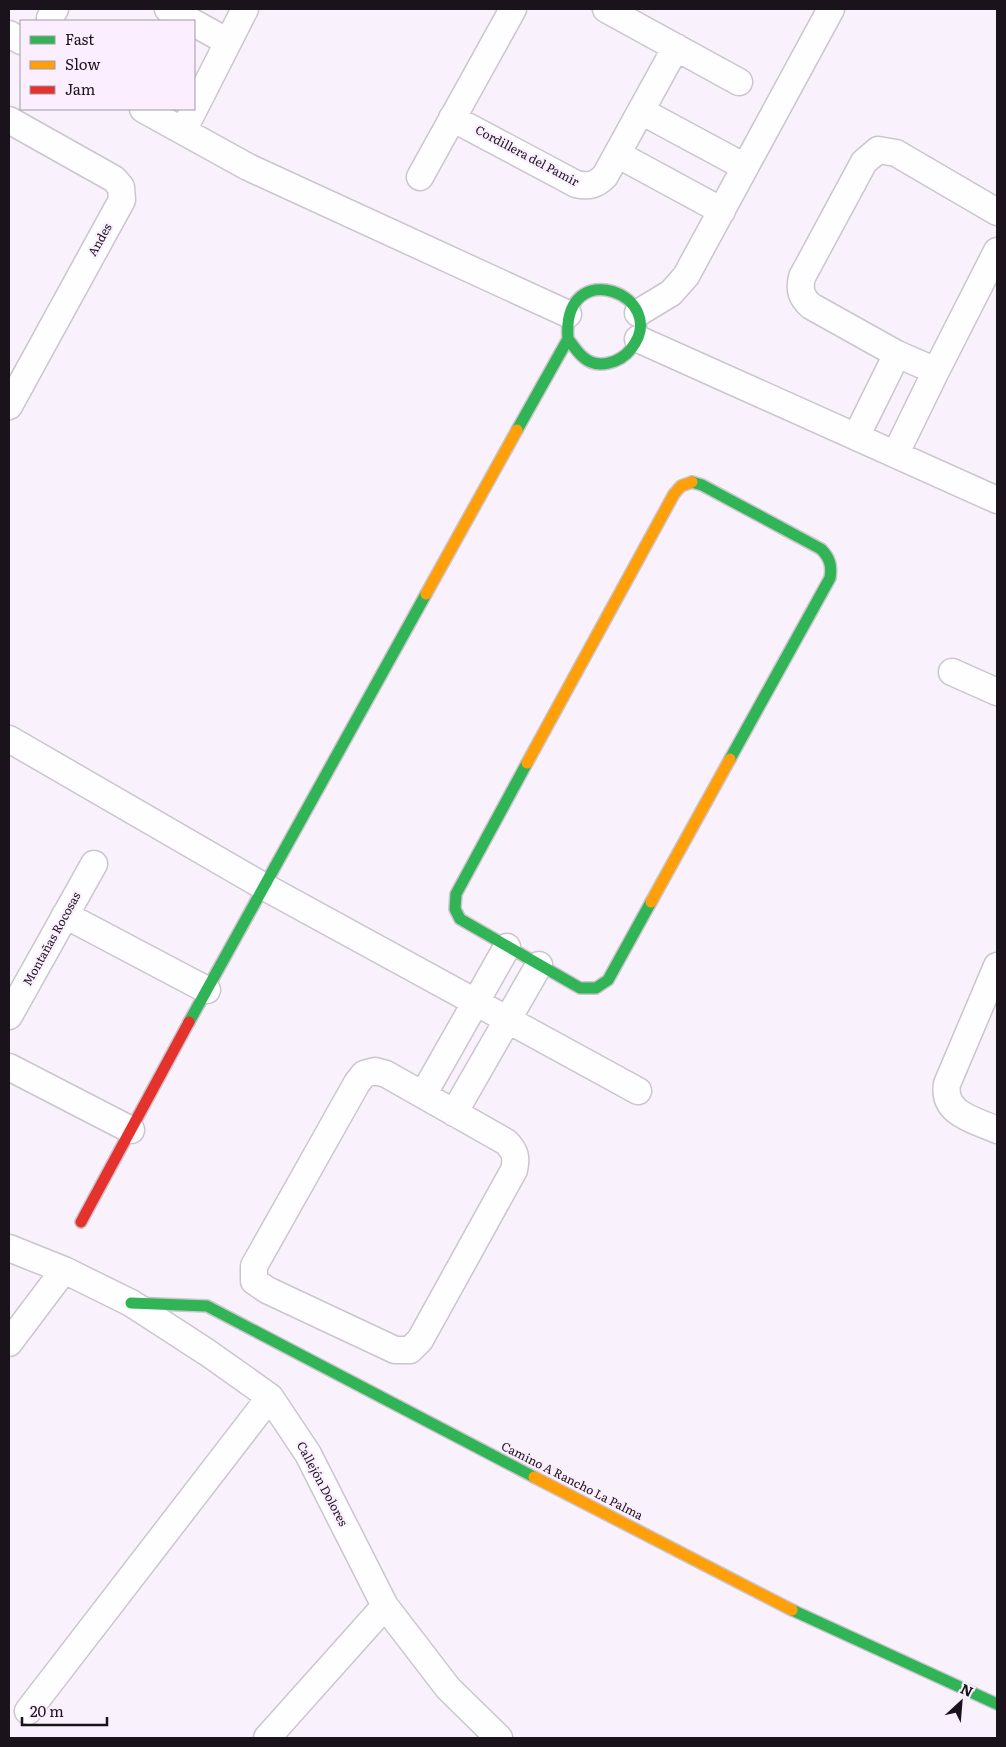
<svg xmlns="http://www.w3.org/2000/svg" width="1006" height="1747" font-family="Literata,serif">
	<rect width="100%" height="100%" fill="#f9f2fc"/>
	<g fill="none" stroke-linecap="round" stroke-linejoin="round">
		<defs>
			<path id="street" d="M168 9 190 21
				M606 9 739 82
				M50 18 55 9
				M194 23 228 42
				M9 34 21 41
				M143 109 248 167 568 314
				M641 111 745 167
				M452 118 576 184C589 187 596 185 605 176L676 47
				M9 120 114 179 121 187 122 200 9 406
				M183 131 245 9
				M617 154 722 211
				M420 177 513 9
				M997 212 896 153 878 150 864 162 802 277C799 290 801 297 811 306L897 354 936 371 997 251
				M638 313 671 293 686 276 831 9
				M638 339 997 500
				M857 435 897 354
				M896 453 936 371
				M952 672 997 692
				M9 739 263 886 638 1091
				M65 915 207 990
				M997 966 947 1084C942 1114 975 1120 997 1130
				M9 1016 94 864
				M9 1067 131 1130
				M375 1071 386 1074 506 1142C515 1151 517 1157 514 1170L420 1340 410 1350H395L267 1290 254 1281V1266L357 1083 364 1074Z
				M423 1095 507 947
				M454 1113 539 965
				M9 1248 64 1270 131 1303 208 1353 270 1397 308 1454 385 1606 448 1688 499 1738
				M9 1343 64 1270
				M28 1711 270 1397
				M267 1738 385 1606"/>
			<path id="fast" d="M517 430 568 339C561 252 673 296 631 349 620 363 597 370 583 357 577 352 573 345 568 339
				M692 482 702 485 821 549C830 558 832 566 830 578L730 759
				M527 763 456 894 455 909 460 919 580 988H596L608 980 651 902
				M189 1022 426 594
				M131 1303 207 1306 534 1477
				M792 1610 997 1704"/>
			<path id="slow" d="M426 594 517 430
				M527 763 674 494 681 486 692 482
				M651 902 730 759
				M534 1477 792 1610"/>
			<path id="jam" d="M81 1222 189 1022"/>
		</defs>
		<use href="#street" stroke="#cbc5ce" stroke-width="29"/>
		<use href="#fast" stroke="#cbc5ce" stroke-width="14"/>
		<use href="#slow" stroke="#cbc5ce" stroke-width="14"/>
		<use href="#jam" stroke="#cbc5ce" stroke-width="14"/>
		<use href="#street" stroke="#fefdff" stroke-width="26"/>
		<use href="#fast" stroke="#30b455" stroke-width="11"/>
		<use href="#slow" stroke="#ff9f0a" stroke-width="11"/>
		<use href="#jam" stroke="#e5322d" stroke-width="11"/>
	</g>
	<g text-anchor="middle" stroke-width="4.5" stroke-linejoin="round" paint-order="stroke">
		<g font-size="12" fill="#1a131c" stroke="#fbefff">
			<text transform="translate(527 156) rotate(28)" y="4">Cordillera del Pamir</text>
			<text transform="translate(100 240) rotate(-61)" y="4">Andes</text>
			<text transform="translate(52 939) rotate(-61)" y="4">Montañas Rocosas</text>
			<text transform="translate(572 1481) rotate(27)" y="4">Camino A Rancho La Palma</text>
			<text transform="translate(322 1484) rotate(62)" y="4">Callejón Dolores</text>
		</g>
	</g>
	<rect width="1006" height="1747" fill="none" stroke="#1a131c" stroke-width="20"/>
	<rect x="20" y="20" width="175" height="90" fill="#fbefff" stroke="#a197a4"/>
	<rect x="30" y="36" width="25" height="8" fill="#30b455" stroke="#a197a4"/>
	<text x="65" y="45" font-size="15" fill="#1a131c">Fast</text>
	<rect x="30" y="61" width="25" height="8" fill="#ff9f0a" stroke="#a197a4"/>
	<text x="65" y="70" font-size="15" fill="#1a131c">Slow</text>
	<rect x="30" y="86" width="25" height="8" fill="#e5322d" stroke="#a197a4"/>
	<text x="65" y="95" font-size="15" fill="#1a131c">Jam</text>
	<g transform="translate(961 1702) rotate(26)" stroke="#fbefff" stroke-width="4" paint-order="stroke">
	<path d="M0-4L9 19L0 12L-9 19Z" fill="#1a131c"/>
	<text y="-8" font-size="14" font-weight="bold" text-anchor="middle" fill="#1a131c">N</text>
	</g>
	<path d="M22 1717v8h85v-8" fill="none" stroke="#1a131c" stroke-width="2.5"/>
	<text x="30" y="1717" font-size="15" fill="#1a131c" stroke="#fbefff" stroke-width="4" paint-order="stroke">20 m</text>
</svg>
